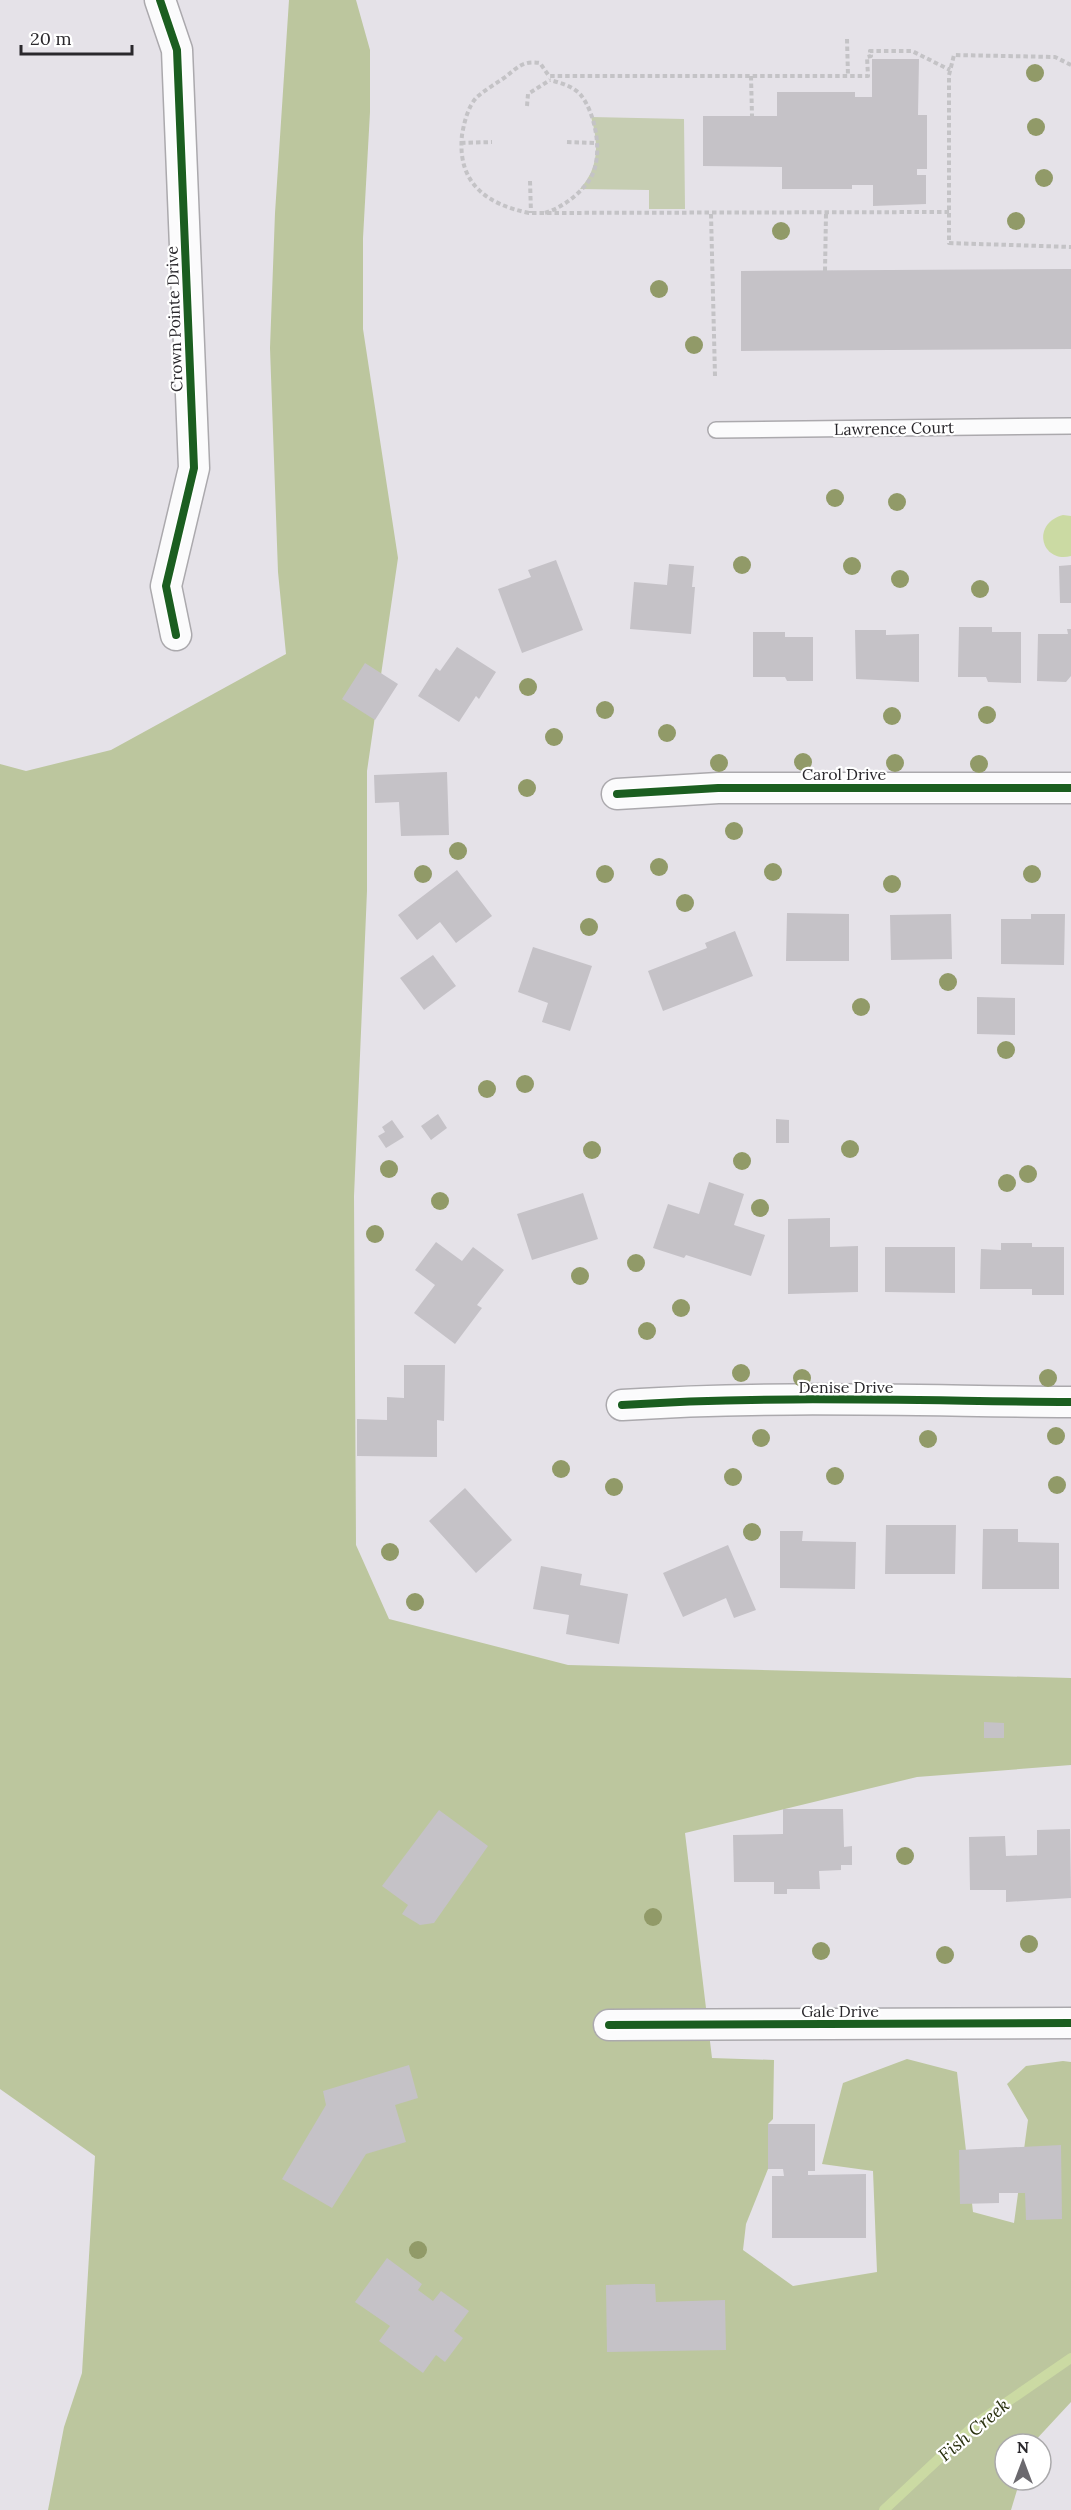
<svg xmlns="http://www.w3.org/2000/svg" width="1071" height="2510" font-family="Lora,serif">
	<rect width="100%" height="100%" fill="#e5e2e8"/>
	<path fill="#c6cdb2" d="M591 117 684 119 685 209H649V190L580 189C599 168 599 144 591 117Z"/>
	<path fill="#bcc69e" d="M289 0H356L370 50V112L363 238V329L398 558 367 771V891L354 1196 356 1545 389 1619 568 1665 1071 1678V1765L917 1777 685 1833 712 2058 774 2060 773 2119 768 2124V2169L746 2224 743 2250 793 2286 877 2272 873 2171 822 2164 843 2083 907 2059 957 2072 973 2212 1014 2223 1028 2120 1007 2084 1026 2066 1063 2061 1071 2062V2402L1032 2444H1005V2480H1020L1011 2510H48L64 2427 82 2373 95 2156 0 2089V764L26 771 111 750 286 654 278 572 270 348 275 213Z"/>
	<path fill="#cbdaa3" d="M1063 515 1071 516V556C1042 564 1030 524 1063 515Z"/>
	<g fill="none" stroke-linecap="round" stroke-linejoin="round">
		<path stroke="#cbdaa3" stroke-width="10" d="M884 2510 978 2422 1071 2358"/>
	</g>
	<path fill="#c5c2c7" d="M872 59H919L918 115H927V169H917V175H926V204L873 206V185H852V189H782V167L703 166V116H777V92H855V97H872Z
		M1071 269V349L741 351V271Z
		M556 560 583 630 522 653 498 589 531 577 528 570Z
		M669 564 694 566 692 587H695L691 634 630 629 634 582 667 585Z
		M1071 565V603H1060L1059 566Z
		M959 627H992V632H1021V683L988 682 986 677H958Z
		M1067 629H1071V676L1066 682 1037 681 1038 634H1068Z
		M855 630H886V635L919 634V682L856 679Z
		M753 632H785V637H813V681H787L785 677H753Z
		M457 647 496 672 479 699 476 696 459 722 418 696 436 668 440 671Z
		M365 663 398 684 375 720 342 699Z
		M447 772 449 835 401 836 399 802 375 803 374 775Z
		M457 870 492 916 456 943 440 922 417 940 398 915Z
		M787 913 849 914V961H786Z
		M951 914 952 959 891 960 890 915Z
		M1031 914H1065L1064 965 1001 964V919H1031Z
		M735 931 753 976 663 1011 648 971 707 948 705 943Z
		M533 947 592 966 570 1031 542 1022 548 1003 518 992Z
		M433 955 456 986 424 1010 400 978Z
		M977 997 1015 998V1035L977 1034Z
		M438 1114 447 1128 431 1140 421 1126Z
		M776 1119 789 1120V1143H776Z
		M392 1120 404 1137 386 1148 378 1136 385 1132 382 1127Z
		M709 1182 744 1194 734 1225 765 1235 751 1276 686 1255 684 1258 653 1248 668 1204 699 1214Z
		M583 1193 598 1239 532 1260 517 1214Z
		M830 1218V1247L858 1246V1292L788 1294V1219Z
		M436 1242 462 1261 473 1247 504 1270 477 1305 482 1308 455 1344 414 1313 435 1285 415 1270Z
		M1001 1243H1032V1247H1064V1295H1032V1289H980L981 1249 1001 1250Z
		M885 1247H955V1293L885 1292Z
		M404 1365H445L444 1421 437 1420V1457L357 1456V1419L387 1420V1397L404 1398Z
		M465 1488 512 1540 476 1573 429 1521Z
		M886 1525H956L955 1574H885Z
		M983 1529H1018V1542L1059 1543V1589H982Z
		M780 1531H803L802 1541 856 1542 855 1589 780 1588Z
		M728 1545 756 1610 734 1618 726 1598 683 1617 663 1573Z
		M541 1566 582 1574 580 1585 628 1594 619 1644 566 1634 569 1615 533 1609Z
		M984 1722 1004 1723V1738H984Z
		M783 1809H843L844 1847 852 1846V1865H841V1870L819 1871 820 1889H787V1894H774V1882H734L733 1835 783 1834Z
		M439 1810 488 1846 434 1923 420 1925 402 1914 408 1905 382 1886Z
		M1070 1829 1071 1898 1006 1902V1890H970L969 1837 1005 1836 1006 1856 1037 1855V1830Z
		M409 2065 418 2098 395 2105 406 2142 366 2154 332 2208 282 2179 326 2105 323 2091Z
		M768 2124H815V2171H808V2175L866 2174V2238H772V2176H784L783 2169H768Z
		M1061 2145 1062 2219 1026 2220 1025 2193H999V2203L960 2204 959 2150Z
		M387 2258 422 2284 418 2290 433 2301 441 2291 469 2311 454 2331 463 2338 445 2362 436 2355 423 2373 379 2341 390 2326 355 2302Z
		M634 2284H655L656 2302 725 2300 726 2350 607 2352 606 2285Z"/>
	<g fill="none" stroke-linecap="round" stroke-linejoin="round">
		<defs>
			<path id="service" d="M716 430 1071 426"/>
			<path id="minor" d="M160 0 177 50 194 468 166 586 176 635
				M617 794 718 788H1071
				M622 1405C771 1395 921 1401 1071 1402
				M609 2025 1071 2023"/>
		</defs>
		<use href="#service" stroke="#aba9ad" stroke-width="18"/>
		<use href="#minor" stroke="#aba9ad" stroke-width="33"/>
		<path stroke="#c4c3c6" stroke-width="4" stroke-dasharray="4.5 3" stroke-linecap="butt" d="M847 39 848 76
			M1071 65 1055 57 954 55 949 75V243L1071 247
			M751 76 752 116
			M527 106 528 94 550 80
			M567 142 596 143
			M461 143 492 142
			M530 181 531 213
			M949 212 529 213C486 204 457 183 462 135 464 123 468 106 477 97 485 90 495 84 504 78 517 68 523 60 540 63L549 76H868L867 57 871 56 870 51H912L950 70
			M545 213C563 207 579 195 590 179 604 157 596 113 580 94 572 86 561 83 550 80
			M711 214 715 376
			M825 271 826 213"/>
		<use href="#service" stroke="#fbfbfc" stroke-width="15"/>
		<use href="#minor" stroke="#fbfbfc" stroke-width="30"/>
		<defs>
			<path id="cycleway" d="M160 0 177 50 194 468 166 586 176 635
				M617 794 718 788H1071
				M622 1405C771 1395 921 1401 1071 1402
				M609 2025 1071 2023"/>
		</defs>
		<use href="#cycleway" stroke="#fff" stroke-width="11"/>
		<use href="#cycleway" stroke="#1b5e20" stroke-width="8"/>
	</g>
	<g fill="#919a68">
		<circle cx="1035" cy="73" r="9"/>
		<circle cx="1036" cy="127" r="9"/>
		<circle cx="1044" cy="178" r="9"/>
		<circle cx="1016" cy="221" r="9"/>
		<circle cx="781" cy="231" r="9"/>
		<circle cx="659" cy="289" r="9"/>
		<circle cx="694" cy="345" r="9"/>
		<circle cx="835" cy="498" r="9"/>
		<circle cx="897" cy="502" r="9"/>
		<circle cx="742" cy="565" r="9"/>
		<circle cx="852" cy="566" r="9"/>
		<circle cx="900" cy="579" r="9"/>
		<circle cx="980" cy="589" r="9"/>
		<circle cx="528" cy="687" r="9"/>
		<circle cx="605" cy="710" r="9"/>
		<circle cx="987" cy="715" r="9"/>
		<circle cx="892" cy="716" r="9"/>
		<circle cx="667" cy="733" r="9"/>
		<circle cx="554" cy="737" r="9"/>
		<circle cx="803" cy="762" r="9"/>
		<circle cx="719" cy="763" r="9"/>
		<circle cx="895" cy="763" r="9"/>
		<circle cx="979" cy="764" r="9"/>
		<circle cx="527" cy="788" r="9"/>
		<circle cx="734" cy="831" r="9"/>
		<circle cx="458" cy="851" r="9"/>
		<circle cx="659" cy="867" r="9"/>
		<circle cx="773" cy="872" r="9"/>
		<circle cx="423" cy="874" r="9"/>
		<circle cx="605" cy="874" r="9"/>
		<circle cx="1032" cy="874" r="9"/>
		<circle cx="892" cy="884" r="9"/>
		<circle cx="685" cy="903" r="9"/>
		<circle cx="589" cy="927" r="9"/>
		<circle cx="948" cy="982" r="9"/>
		<circle cx="861" cy="1007" r="9"/>
		<circle cx="1006" cy="1050" r="9"/>
		<circle cx="525" cy="1084" r="9"/>
		<circle cx="487" cy="1089" r="9"/>
		<circle cx="850" cy="1149" r="9"/>
		<circle cx="592" cy="1150" r="9"/>
		<circle cx="742" cy="1161" r="9"/>
		<circle cx="389" cy="1169" r="9"/>
		<circle cx="1028" cy="1174" r="9"/>
		<circle cx="1007" cy="1183" r="9"/>
		<circle cx="440" cy="1201" r="9"/>
		<circle cx="760" cy="1208" r="9"/>
		<circle cx="375" cy="1234" r="9"/>
		<circle cx="636" cy="1263" r="9"/>
		<circle cx="580" cy="1276" r="9"/>
		<circle cx="681" cy="1308" r="9"/>
		<circle cx="647" cy="1331" r="9"/>
		<circle cx="741" cy="1373" r="9"/>
		<circle cx="802" cy="1378" r="9"/>
		<circle cx="1048" cy="1378" r="9"/>
		<circle cx="1056" cy="1436" r="9"/>
		<circle cx="761" cy="1438" r="9"/>
		<circle cx="928" cy="1439" r="9"/>
		<circle cx="561" cy="1469" r="9"/>
		<circle cx="835" cy="1476" r="9"/>
		<circle cx="733" cy="1477" r="9"/>
		<circle cx="1057" cy="1485" r="9"/>
		<circle cx="614" cy="1487" r="9"/>
		<circle cx="752" cy="1532" r="9"/>
		<circle cx="390" cy="1552" r="9"/>
		<circle cx="415" cy="1602" r="9"/>
		<circle cx="905" cy="1856" r="9"/>
		<circle cx="653" cy="1917" r="9"/>
		<circle cx="1029" cy="1944" r="9"/>
		<circle cx="821" cy="1951" r="9"/>
		<circle cx="945" cy="1955" r="9"/>
		<circle cx="418" cy="2250" r="9"/>
	</g>
	<g text-anchor="middle" stroke-width="4.5" stroke-linejoin="round" paint-order="stroke">
		<g font-size="16" fill="#2a282c" stroke="#fff">
			<text transform="translate(174 319) rotate(-92)" y="6">Crown Pointe Drive</text>
			<text transform="translate(894 428) rotate(-1)" y="6">Lawrence Court</text>
			<text x="844" y="780">Carol Drive</text>
			<text x="846" y="1393">Denise Drive</text>
			<text x="840" y="2017">Gale Drive</text>
		</g>
		<g font-size="18" font-style="italic" fill="#28300e" stroke="#fff">
			<text transform="translate(974 2430) rotate(-40)" y="6">Fish Creek</text>
		</g>
	</g>
	<g transform="translate(1023 2462)"><circle r="28" fill="#ffffff" stroke="#aaa9ab" stroke-width="1.5"/>
	<path d="M0-4.5L10 22L0 15L-10 22Z" fill="#6b696e"/>
	<text y="-9" font-size="16" font-weight="bold" text-anchor="middle" fill="#2a282c">N</text>
	</g>
	<path d="M21 45v9h111v-9" fill="none" stroke="#2a282c" stroke-width="3"/>
	<text x="30" y="45" font-size="18" fill="#2a282c" stroke="#ffffff" stroke-width="4.5" paint-order="stroke">20 m</text>
</svg>
